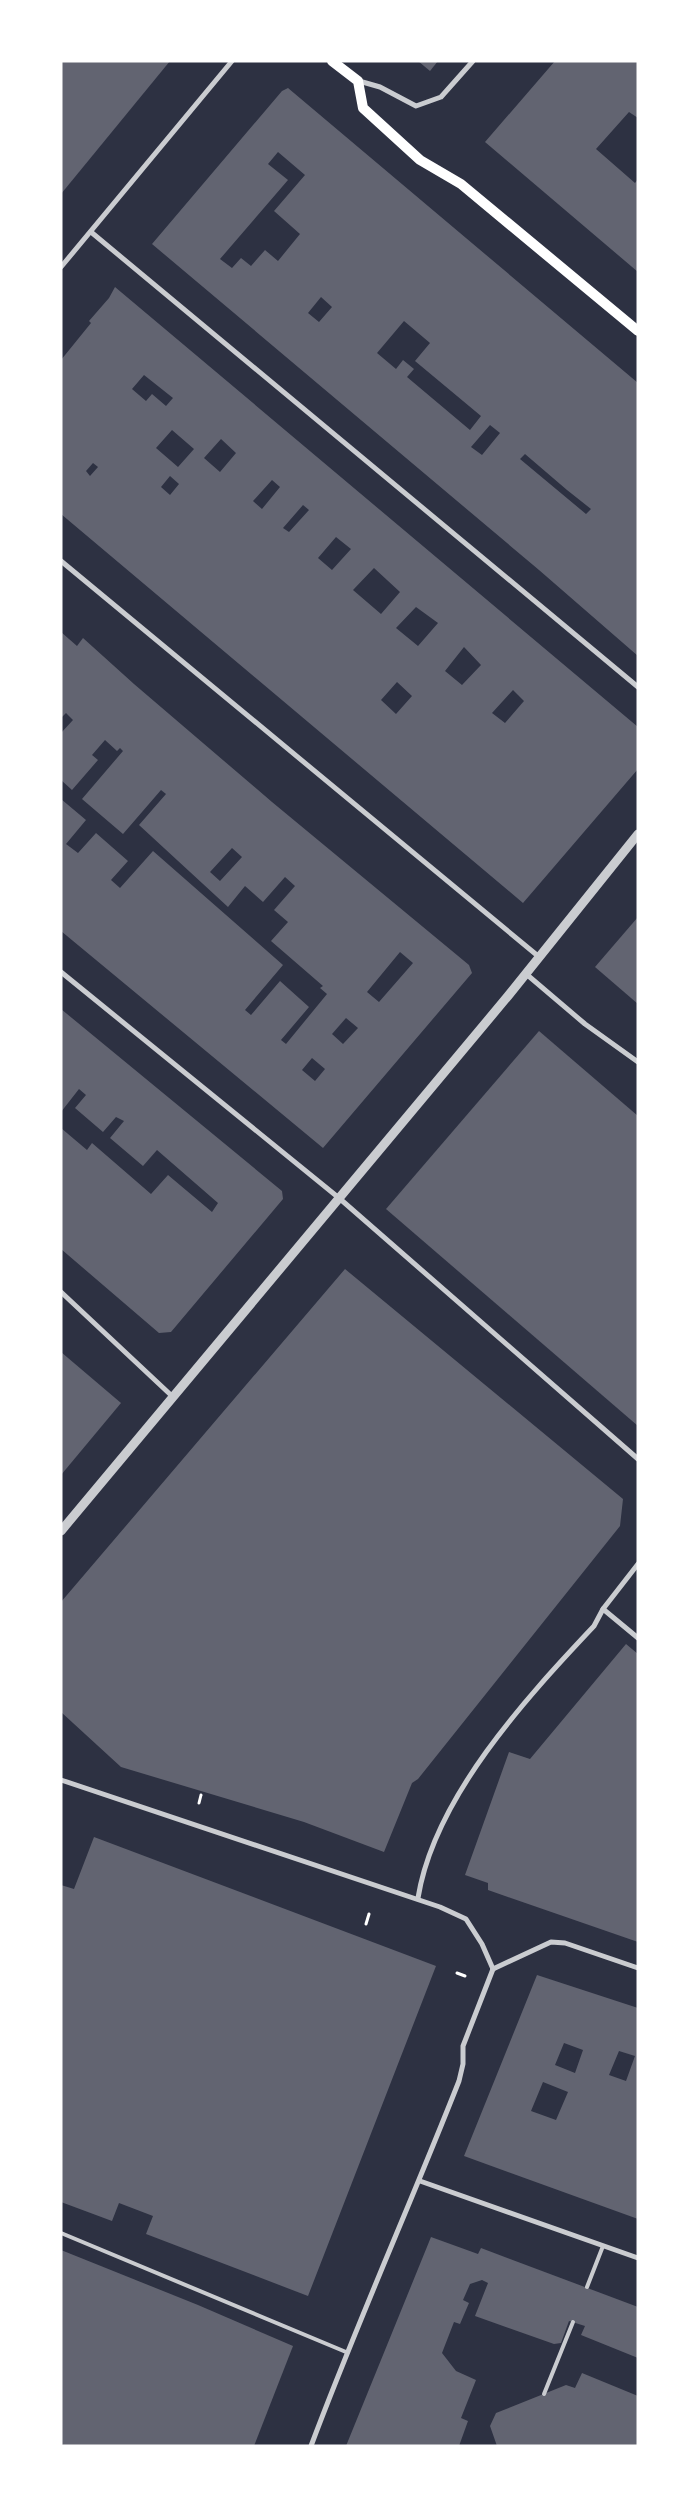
<svg xmlns="http://www.w3.org/2000/svg" width="699" height="2507" font-family="'Source Sans 3',sans-serif">
  <style>
    .building { fill: #626471; fill-rule: evenodd }
    .lines { fill: none; stroke-linecap: round; stroke-linejoin: round }
    .path { stroke: #fff; stroke-width: 3 }
    .service { stroke: #caccd0; stroke-width: 4 }
    .minor { stroke: #caccd0; stroke-width: 5 }
    .tertiary { stroke: #caccd0; stroke-width: 9 }
    .secondary { stroke: #fff; stroke-width: 10 }
  </style>
  <rect width="100%" height="100%" fill="#2d3142"/>
  <g class="building">
    <polygon points="61,61 170,61 61,194"/>
    <polygon points="418,61 438,61 430,71"/>
    <polygon points="555,61 638,61 638,118 629,112 596,149 635,183 638,179 638,272 485,142"/>
    <path d="M288,88L638,383V656L539,570L152,244L282,91ZM278,152L305,175L274,211L300,234L278,261L265,250L251,266L241,258L232,268L220,259L288,180L268,164ZM321,297L332,307L319,322L308,313ZM404,321L430,343L415,361L481,416L470,430L407,377L414,369L403,360L396,369L377,353ZM490,425L500,433L482,455L471,447ZM525,454L567,490L591,509L586,514L520,459Z"/>
    <path d="M115,287L638,727V769L523,903L61,514V360L91,323L89,321L109,298ZM144,375L173,398L166,406L152,394L146,401L132,389ZM172,430L194,449L178,467L156,448ZM221,439L236,453L220,472L204,458ZM93,463L98,467L90,476L86,471ZM170,476L179,484L170,495L161,487ZM272,480L280,487L262,509L253,501ZM303,505L309,510L289,532L283,528ZM336,537L351,549L332,570L318,558ZM374,568L400,592L381,614L353,590ZM416,607L438,623L418,646L396,628ZM464,647L481,665L462,685L445,671ZM397,682L412,696L396,714L381,700ZM513,690L524,701L505,723L492,713Z"/>
    <path d="M61,632L77,646L83,638L134,684L272,802L469,965L472,973L323,1148L61,931V799L86,820L66,844L78,853L96,833L128,861L111,880L120,888L153,851L283,965L245,1010L251,1015L280,981L309,1007L281,1040L286,1044L327,994L320,988L323,986L271,941L288,922L274,910L295,886L285,877L263,902L245,886L228,907L139,825L166,794L161,790L123,834L82,799L123,751L120,748L117,751L105,740L92,755L98,760L72,790L61,780V733L73,720L66,713L61,718ZM232,848L242,857L220,881L210,872ZM400,952L413,963L379,1002L367,992ZM346,1018L358,1028L343,1044L332,1034ZM312,1058L325,1069L315,1081L302,1070Z"/>
    <polygon points="638,917 638,1004 595,967"/>
    <polygon points="61,1009 282,1191 283,1199 171,1332 159,1333 61,1249 61,1128 87,1150 92,1143 151,1194 168,1175 212,1212 218,1203 157,1150 143,1166 110,1138 124,1121 116,1117 103,1132 75,1108 86,1095 79,1089 61,1112"/>
    <polygon points="539,1031 638,1116 638,1426 386,1209"/>
    <polygon points="345,1269 623,1499 620,1526 418,1779 412,1783 384,1852 304,1822 121,1767 61,1712 61,1602"/>
    <polygon points="61,1352 121,1403 61,1475"/>
    <polygon points="626,1644 638,1654 638,1942 488,1890 488,1883 465,1875 509,1752 530,1759"/>
    <polygon points="94,1837 436,1966 308,2296 146,2234 153,2216 119,2203 112,2221 61,2202 61,1885 74,1889"/>
    <path d="M537,1975L638,2008V2219L464,2156ZM564,2043L583,2050L575,2073L555,2065ZM619,2051L635,2056L626,2081L609,2075ZM543,2082L568,2092L556,2120L531,2111Z"/>
    <polygon points="431,2237 478,2254 481,2248 638,2307 638,2358 581,2335 585,2326 569,2321 561,2343 554,2344 475,2316 488,2283 482,2280 470,2284 463,2300 469,2303 460,2324 454,2322 442,2353 456,2371 476,2380 461,2418 468,2421 459,2446 346,2446"/>
    <polygon points="61,2250 198,2305 293,2346 254,2446 66,2446 61,2444"/>
    <polygon points="582,2373 638,2396 638,2446 497,2446 490,2426 496,2413 566,2385 575,2388"/>
  </g>
  <g class="lines">
    <g class="path">
      <polyline points="199,1803 201,1795"/>
      <polyline points="366,1924 369,1914"/>
      <polyline points="457,1973 465,1976"/>
    </g>
    <g class="service">
      <polyline points="61,2233 346,2352"/>
      <polyline points="587,2287 603,2246"/>
      <polyline points="544,2394 573,2322"/>
    </g>
    <g class="minor">
      <polyline points="359,81 380,87 416,106 441,97 473,61"/>
      <polyline points="91,232 638,687"/>
      <polyline points="61,267 232,61"/>
      <polyline points="61,561 538,956"/>
      <polyline points="61,972 339,1198 638,1459"/>
      <polyline points="525,973 585,1024 638,1062"/>
      <polyline points="61,1292 173,1397"/>
      <polyline points="603,1609 638,1638"/>
      <polyline points="61,1780 440,1907 466,1919 482,1944 493,1969"/>
      <path d="M418,1898C434,1798 526,1698 594,1626L603,1609L638,1564"/>
      <polyline points="493,1969 551,1942 565,1943 638,1968"/>
      <polyline points="420,2181 638,2258"/>
      <path d="M311,2446C357,2323 411,2203 459,2081L463,2064V2046L493,1969"/>
    </g>
    <polyline class="tertiary" points="61,1531 508,996 638,834"/>
    <polyline class="secondary" points="332,61 358,81 363,108 420,160 461,184 638,331"/>
  </g>
  <rect width="699" height="2507" fill="none" stroke="#ffffff" stroke-width="125"/>
</svg>
